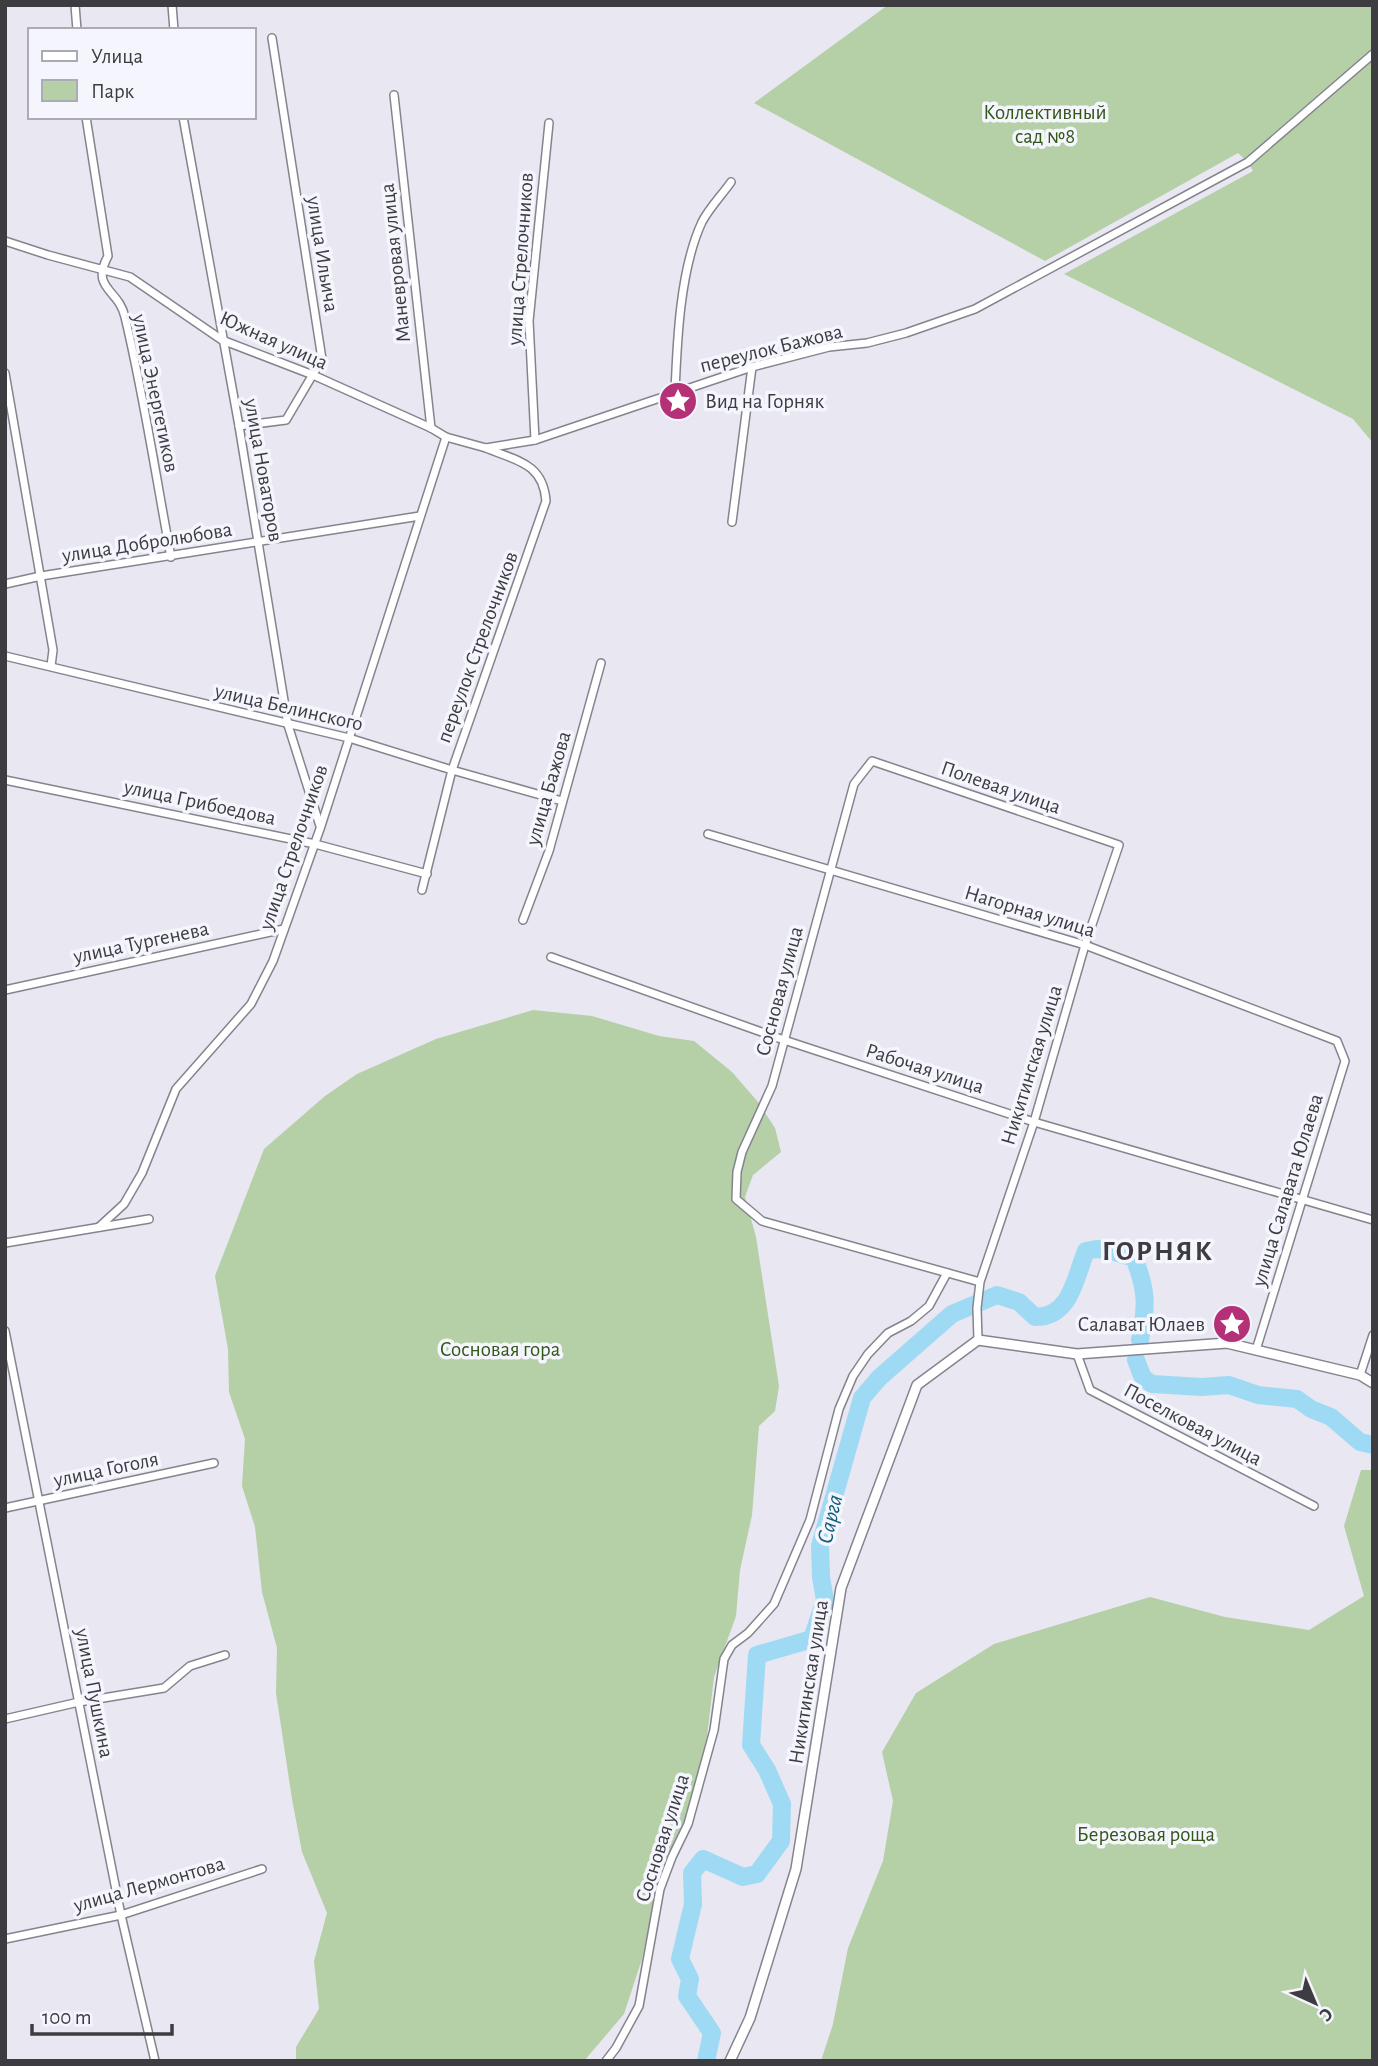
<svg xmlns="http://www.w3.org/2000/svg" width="1378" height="2066" font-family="'Alegreya Sans',sans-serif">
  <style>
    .green { fill: #b5cfa7 }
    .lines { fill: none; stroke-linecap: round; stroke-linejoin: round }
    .river { stroke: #9fdaf4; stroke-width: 18 }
    .minor-casing { stroke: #84848e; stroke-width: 10 }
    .tertiary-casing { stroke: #84848e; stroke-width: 12 }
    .minor { stroke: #fff; stroke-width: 7 }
    .tertiary { stroke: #fff; stroke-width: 9 }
    .labels { text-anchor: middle; stroke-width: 7; stroke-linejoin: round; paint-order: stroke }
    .park-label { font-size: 21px; fill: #335717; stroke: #f5f5fe }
    .street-label { font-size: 21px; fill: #3d3c41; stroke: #f5f5fe }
    .poi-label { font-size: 21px; fill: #3d3c41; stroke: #f5f5fe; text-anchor: start }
    .water-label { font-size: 23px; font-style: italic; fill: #105c76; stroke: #f5f5fe }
    .district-label { font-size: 28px; font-weight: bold; letter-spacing: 2px; fill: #3d3c41; stroke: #f5f5fe }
  </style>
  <rect width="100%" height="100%" fill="#e8e7f2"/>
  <g class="green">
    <polygon points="888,5 1373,5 1373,443 1353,419 1064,274 1253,171 1248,162 1238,153 1045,261 754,103"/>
    <polygon points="533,1010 592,1016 659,1036 694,1041 732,1072 758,1102 775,1128 781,1152 753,1175 745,1197 756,1237 779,1386 775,1411 759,1426 752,1515 740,1570 736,1616 714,1677 707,1737 685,1822 660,1877 642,1959 624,2014 584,2061 296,2061 296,2047 319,2009 314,1961 327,1913 302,1852 292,1799 276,1693 277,1648 262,1592 255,1527 242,1486 245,1439 229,1392 228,1349 215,1276 264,1149 325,1096 357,1074 436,1039"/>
    <polygon points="1361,1470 1373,1470 1373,2061 821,2061 833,2024 848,1948 883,1861 893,1801 882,1752 916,1693 994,1644 1150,1597 1225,1617 1309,1630 1364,1596 1344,1526"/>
  </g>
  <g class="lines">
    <g class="river">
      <polyline points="1136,1360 1143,1378 1152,1384 1202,1387 1229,1385 1258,1395 1297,1399 1311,1409 1331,1417 1360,1442 1373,1445"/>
      <path d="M706,2061L712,2033L687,1996L690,1979L680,1959L693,1904L692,1873L703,1859L743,1877L757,1874L781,1841L782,1804L767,1770L751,1745L757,1655L812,1639L825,1600L821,1577L820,1546L862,1398L879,1378L952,1314L997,1295L1019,1302L1035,1317C1071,1317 1075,1278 1086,1251L1096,1249L1108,1250L1134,1258C1147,1290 1147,1306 1140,1340"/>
    </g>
    <defs>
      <g id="minor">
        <polyline points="75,5 77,30"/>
        <polyline points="172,5 174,30"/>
        <polyline points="394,95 431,428"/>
        <path d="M86,117L108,256C90,289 119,289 125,317C144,396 156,478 171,557"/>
        <polyline points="183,117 239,426 288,725 320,826"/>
        <polyline points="5,241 48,255 130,277 222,340 313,375 431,428 446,437 486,448 535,440 752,367 829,347 867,343 906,333 975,309 1248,162 1373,54"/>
        <polyline points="5,373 53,650 51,666"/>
        <path d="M675,393C677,341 680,269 702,222C709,208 722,195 731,182"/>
        <polyline points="239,426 286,420 322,359 272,38"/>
        <polyline points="535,440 529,321 549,123"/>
        <polyline points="732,522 752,367"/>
        <polyline points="5,584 41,576 420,516"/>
        <polyline points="5,656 349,738 452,770 562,801"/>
        <polyline points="5,780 315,844 427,874"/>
        <polyline points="708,834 1085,945 1337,1041 1345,1061 1256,1350"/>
        <path d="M422,890L452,770L546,501C543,463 517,461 486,448"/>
        <polyline points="523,920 549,851 601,663"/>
        <polyline points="551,957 784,1040 1034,1122 1373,1220"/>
        <polyline points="5,990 284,929"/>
        <polyline points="99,1227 124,1204 142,1173 176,1089 251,1004 273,961 321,826 446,437"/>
        <polyline points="5,1243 149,1219"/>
        <polyline points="5,1331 121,1915 155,2061"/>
        <polyline points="978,1340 977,1308 980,1282 1034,1122 1085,945 1119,845 872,761 854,784 772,1086 742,1152 737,1172 736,1199 762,1221 980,1282"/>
        <polyline points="1077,1354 1090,1390 1314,1506"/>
        <polyline points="1360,1375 1373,1335"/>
        <polyline points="5,1508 214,1463"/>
        <polyline points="5,1719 79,1702 164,1688 190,1666 225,1655"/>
        <polyline points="5,1939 121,1915 262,1869"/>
        <polyline points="606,2061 616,2048 639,2006 660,1889 672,1857 688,1824 714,1730 724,1659 732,1645 748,1633 774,1604 810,1520 839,1409 853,1376 868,1354 888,1333 911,1321 929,1306 947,1273"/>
      </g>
      <polyline id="tertiary" points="730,2061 750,2018 796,1869 841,1588 917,1385 978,1340 1077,1354 1227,1343 1360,1375 1373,1383"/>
    </defs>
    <use href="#minor" class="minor-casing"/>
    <use href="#tertiary" class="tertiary-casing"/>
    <use href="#minor" class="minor"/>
    <use href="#tertiary" class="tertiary"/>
  </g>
  <defs>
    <symbol id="sight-disc" viewBox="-11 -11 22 22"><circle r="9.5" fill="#b43178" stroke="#f5f5fe"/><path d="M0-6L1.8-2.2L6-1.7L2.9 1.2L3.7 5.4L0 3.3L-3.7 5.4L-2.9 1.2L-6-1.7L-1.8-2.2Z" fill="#fff"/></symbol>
  </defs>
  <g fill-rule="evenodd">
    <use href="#sight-disc" x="656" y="379" width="44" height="44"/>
    <use href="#sight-disc" x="1210" y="1302" width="44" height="44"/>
  </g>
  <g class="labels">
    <g class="park-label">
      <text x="1045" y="119">Коллективный<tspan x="1045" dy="24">сад №8</tspan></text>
      <text x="500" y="1356">Сосновая гора</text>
      <text x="1146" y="1841">Березовая роща</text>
    </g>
    <g class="street-label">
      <text transform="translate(323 254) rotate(81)" y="7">улица Ильича</text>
      <text transform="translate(520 259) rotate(-86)" y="7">улица Стрелочников</text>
      <text transform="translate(395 263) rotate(-96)" y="7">Маневровая улица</text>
      <text transform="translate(274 340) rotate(24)" y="7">Южная улица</text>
      <text transform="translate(771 348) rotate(-14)" y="7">переулок Бажова</text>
      <text transform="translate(156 393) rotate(78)" y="7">улица Энергетиков</text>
      <text transform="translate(264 470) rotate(80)" y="7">улица Новаторов</text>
      <text transform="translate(147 542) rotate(-9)" y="7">улица Добролюбова</text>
      <text transform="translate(477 647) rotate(-70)" y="7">переулок Стрелочников</text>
      <text transform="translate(289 707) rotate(13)" y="7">улица Белинского</text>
      <text transform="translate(1001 787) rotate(19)" y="7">Полевая улица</text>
      <text transform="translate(548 788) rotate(-74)" y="7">улица Бажова</text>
      <text transform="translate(200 802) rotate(12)" y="7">улица Грибоедова</text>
      <text transform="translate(293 847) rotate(-71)" y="7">улица Стрелочников</text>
      <text transform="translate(1030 911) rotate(17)" y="7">Нагорная улица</text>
      <text transform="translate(141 942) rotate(-12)" y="7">улица Тургенева</text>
      <text transform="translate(779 991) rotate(-75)" y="7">Сосновая улица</text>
      <text transform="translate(1031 1065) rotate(-73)" y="7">Никитинская улица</text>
      <text transform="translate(925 1068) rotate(18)" y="7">Рабочая улица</text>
      <text transform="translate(1287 1190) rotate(-73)" y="7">улица Салавата Юлаева</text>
      <text transform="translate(1193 1424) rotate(28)" y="7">Поселковая улица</text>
      <text transform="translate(106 1469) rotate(-12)" y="7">улица Гоголя</text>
      <text transform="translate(808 1682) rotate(-81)" y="7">Никитинская улица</text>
      <text transform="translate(95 1693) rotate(79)" y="7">улица Пушкина</text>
      <text transform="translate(662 1838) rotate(-72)" y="7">Сосновая улица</text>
      <text transform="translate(149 1884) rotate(-16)" y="7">улица Лермонтова</text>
    </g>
    <g class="poi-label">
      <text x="705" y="408">Вид на Горняк</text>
      <text x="1205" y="1331" text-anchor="end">Салават Юлаев</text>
    </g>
    <g class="water-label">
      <text transform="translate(829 1519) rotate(-77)" y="8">Сарга</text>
    </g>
    <g class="district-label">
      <text x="1158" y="1260">ГОРНЯК</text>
    </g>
  </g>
  <rect width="1378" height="2066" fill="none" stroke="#3d3c41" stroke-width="14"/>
  <rect x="28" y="28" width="228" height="91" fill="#f5f5fe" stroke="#ababb2" stroke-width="2"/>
  <rect x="42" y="51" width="35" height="10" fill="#ffffff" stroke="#ababb2" stroke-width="2"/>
  <text x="91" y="63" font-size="21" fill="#3d3c41">Улица</text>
  <rect x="42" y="80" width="35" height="21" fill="#b5cfa7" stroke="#ababb2" stroke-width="2"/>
  <text x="91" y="98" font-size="21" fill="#3d3c41">Парк</text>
  <g transform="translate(1315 2003) rotate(136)" stroke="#f5f5fe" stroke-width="5" paint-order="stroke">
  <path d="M0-5L12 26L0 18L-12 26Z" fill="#3d3c41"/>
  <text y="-10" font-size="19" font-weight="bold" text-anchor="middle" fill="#3d3c41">С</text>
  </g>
  <path d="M32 2024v10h140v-10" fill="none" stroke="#3d3c41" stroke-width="3.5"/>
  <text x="42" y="2024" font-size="21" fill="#3d3c41" stroke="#f5f5fe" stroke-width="5" paint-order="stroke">100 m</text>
</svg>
